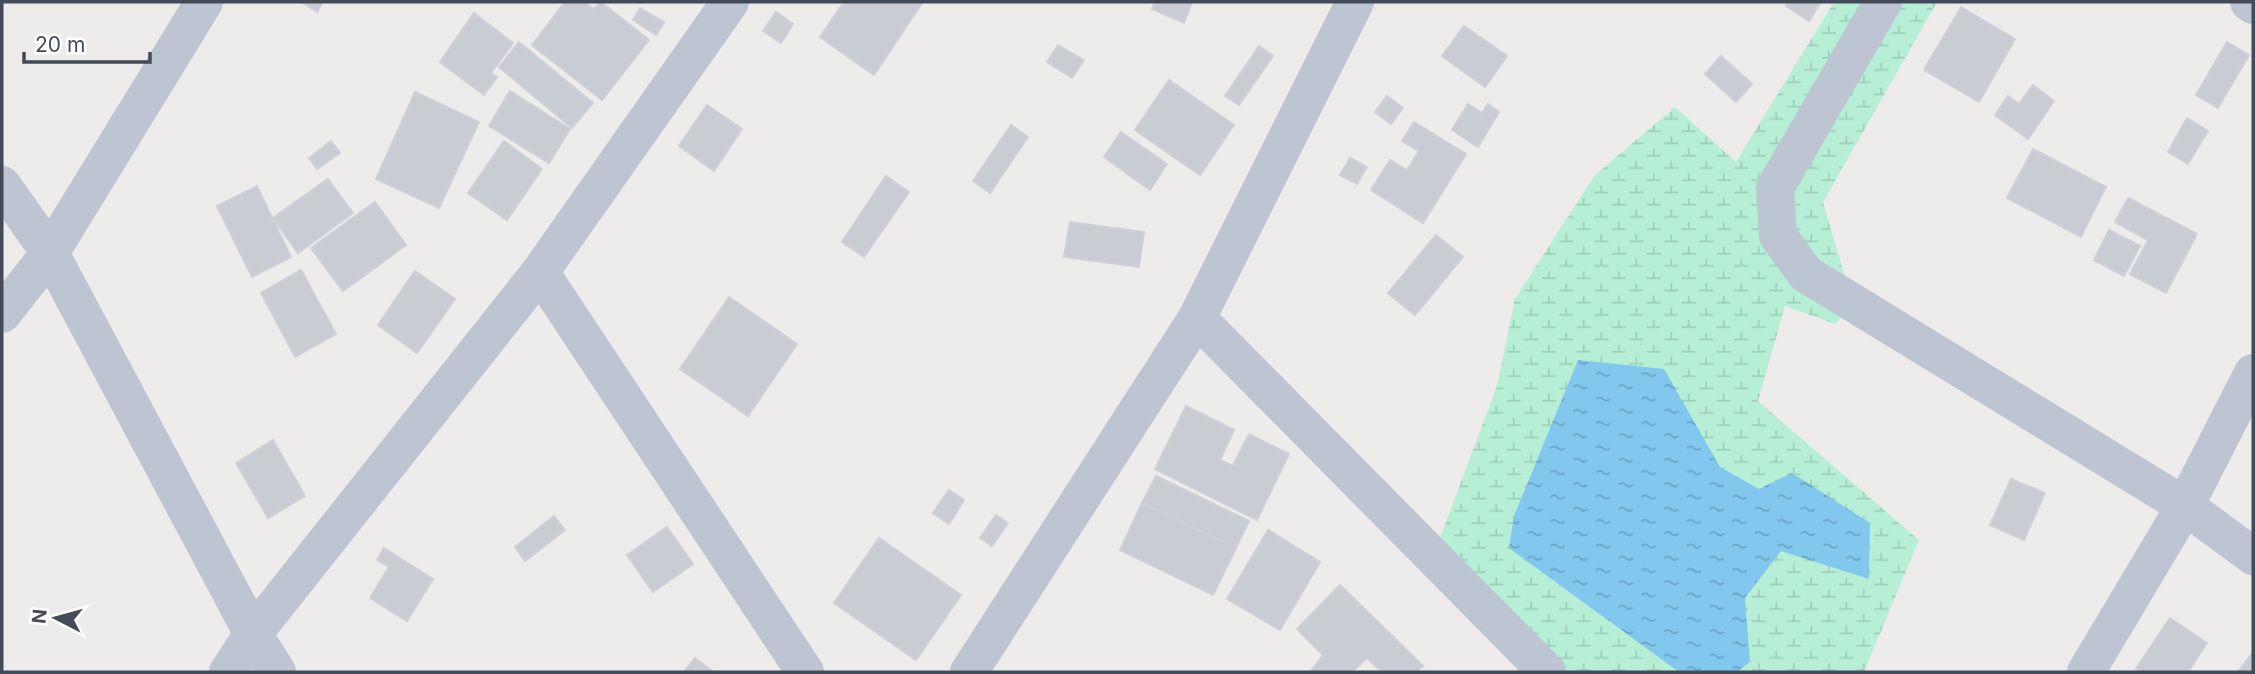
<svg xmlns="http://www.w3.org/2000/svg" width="2255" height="674" font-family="Inter,sans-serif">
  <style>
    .wetland { fill: url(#wetland-marsh) }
    .water { fill: url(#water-ripples) }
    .building { fill: #caccd4; stroke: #cfd0d7; stroke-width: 2 }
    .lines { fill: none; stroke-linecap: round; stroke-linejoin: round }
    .minor { stroke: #bdc5d2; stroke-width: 38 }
  </style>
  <defs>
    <pattern id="wetland-marsh" width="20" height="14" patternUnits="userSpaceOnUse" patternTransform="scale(1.75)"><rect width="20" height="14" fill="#b6efd5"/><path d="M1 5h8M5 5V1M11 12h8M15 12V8" fill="none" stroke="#9eceb9"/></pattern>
    <pattern id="water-ripples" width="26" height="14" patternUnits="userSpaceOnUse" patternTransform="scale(1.75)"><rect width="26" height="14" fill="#81c7ee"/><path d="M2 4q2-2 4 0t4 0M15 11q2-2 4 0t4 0" fill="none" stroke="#6ba4c4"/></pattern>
  </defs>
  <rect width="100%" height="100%" fill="#eeebeb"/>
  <polygon class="wetland" points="1834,2 1937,2 1823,202 1853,304 1835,324 1785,306 1758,401 1919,540 1864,672 1563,672 1437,546 1497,386 1515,299 1594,176 1675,107 1736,162"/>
  <polygon class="water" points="1578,360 1664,369 1720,467 1759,489 1792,473 1870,523 1869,579 1781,551 1745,598 1750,662 1737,672 1679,672 1509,548 1514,516"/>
  <g class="building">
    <polygon points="302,2 323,2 317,12"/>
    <polygon points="565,2 584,2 594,9 601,2 649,40 602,100 532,45"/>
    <polygon points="844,2 922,3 874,75 820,37"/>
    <polygon points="1155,2 1192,2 1184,23 1152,9"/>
    <polygon points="1788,2 1821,2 1809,21 1786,6"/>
    <polygon points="1961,7 2015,39 1979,102 1924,70"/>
    <polygon points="640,8 664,22 656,35 633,20"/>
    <polygon points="776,12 793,24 781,43 763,31"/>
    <polygon points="474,13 513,43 491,73 497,77 484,95 440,62"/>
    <polygon points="1464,26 1507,56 1485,87 1442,56"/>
    <polygon points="519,42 593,103 572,128 499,67"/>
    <polygon points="2227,42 2249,55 2218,108 2196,95"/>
    <polygon points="1058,45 1084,60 1072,78 1047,62"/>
    <polygon points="1259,46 1273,56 1239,105 1225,96"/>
    <polygon points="1721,56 1752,84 1736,102 1705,74"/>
    <polygon points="1169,80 1234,125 1200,175 1135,130"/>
    <polygon points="2033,85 2054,101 2028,139 1995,115 2008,96 2019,104"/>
    <polygon points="510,91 570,129 549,163 489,126"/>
    <polygon points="415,92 479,122 439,208 376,179"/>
    <polygon points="1387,96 1403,108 1391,124 1375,112"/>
    <polygon points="1468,104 1482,113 1488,104 1499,112 1478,147 1452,130"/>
    <polygon points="707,105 742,129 714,171 679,146"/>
    <polygon points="2187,118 2208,131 2188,164 2168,152"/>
    <polygon points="1414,122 1466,154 1423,223 1371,190 1390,160 1407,170 1419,151 1402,141"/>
    <polygon points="1011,125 1028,137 990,193 973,181"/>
    <polygon points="1121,132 1167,164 1150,190 1104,157"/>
    <polygon points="331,141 340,153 317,169 309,158"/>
    <polygon points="504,141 542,169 507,220 468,193"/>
    <polygon points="2033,149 2106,187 2081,237 2007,198"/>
    <polygon points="1350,158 1367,167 1357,184 1340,175"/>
    <polygon points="886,176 909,192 864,257 842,242"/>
    <polygon points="328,179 353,213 298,253 273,218"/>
    <polygon points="257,186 291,257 252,277 217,206"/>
    <polygon points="2128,198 2197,234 2166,293 2130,274 2148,240 2115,222"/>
    <polygon points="375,202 406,245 343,291 311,248"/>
    <polygon points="1070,222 1144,232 1139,267 1064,257"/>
    <polygon points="2109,230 2140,246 2124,276 2094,260"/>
    <polygon points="1436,235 1463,257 1415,315 1388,293"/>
    <polygon points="301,270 336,334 295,357 261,293"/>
    <polygon points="415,271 455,299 417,353 378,325"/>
    <polygon points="729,297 797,344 748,416 680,369"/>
    <polygon points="1186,406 1234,430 1220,460 1233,466 1249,434 1289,454 1257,520 1155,469"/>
    <polygon points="273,440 305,496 268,518 236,463"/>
    <polygon points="1156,476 1249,521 1236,548 1142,503"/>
    <polygon points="2011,479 2045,493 2024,540 1990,525"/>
    <polygon points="949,490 964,500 949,524 933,513"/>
    <polygon points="1142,503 1236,548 1213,595 1120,550"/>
    <polygon points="996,515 1008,523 992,546 980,538"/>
    <polygon points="554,516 565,530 525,561 515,547"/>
    <polygon points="667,527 693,564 653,592 627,555"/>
    <polygon points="1268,530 1320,562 1280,630 1227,599"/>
    <polygon points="879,538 961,595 916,660 834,603"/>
    <polygon points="384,548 433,579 407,621 370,598 389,567 377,560"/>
    <polygon points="1340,585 1423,666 1416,672 1382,672 1367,658 1352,672 1310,672 1323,655 1297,629"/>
    <polygon points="2170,618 2207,643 2188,672 2141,672 2136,669"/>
    <polygon points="2253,652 2253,672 2238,672"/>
    <polygon points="695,658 713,672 684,672"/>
  </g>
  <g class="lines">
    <g class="minor">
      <polyline points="1883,2 1775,188 1778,236 1806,274 2185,506 2253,556"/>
      <polyline points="2249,2 2253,5"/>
      <polyline points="2,185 50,253 253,634 277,672"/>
      <polyline points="540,272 805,672"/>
      <polyline points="2,314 50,253 204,2"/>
      <polyline points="1197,318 1547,672"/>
      <polyline points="228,672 253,634 540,272 730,2"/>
      <polyline points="969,672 1197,318 1355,2"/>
      <polyline points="2086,672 2185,506 2253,373"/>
    </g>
  </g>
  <rect width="2255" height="674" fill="none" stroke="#434b59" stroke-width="7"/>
  <g transform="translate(56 618) rotate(276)" stroke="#ffffff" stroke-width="5" paint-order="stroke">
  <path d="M0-5L12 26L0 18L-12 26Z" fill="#434b59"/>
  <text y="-10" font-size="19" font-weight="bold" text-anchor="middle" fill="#434b59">N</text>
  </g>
  <path d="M24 52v10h126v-10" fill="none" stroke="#434b59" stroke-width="3.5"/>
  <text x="35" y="52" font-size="21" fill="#434b59" stroke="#ffffff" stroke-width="5" paint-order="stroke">20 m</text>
</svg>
